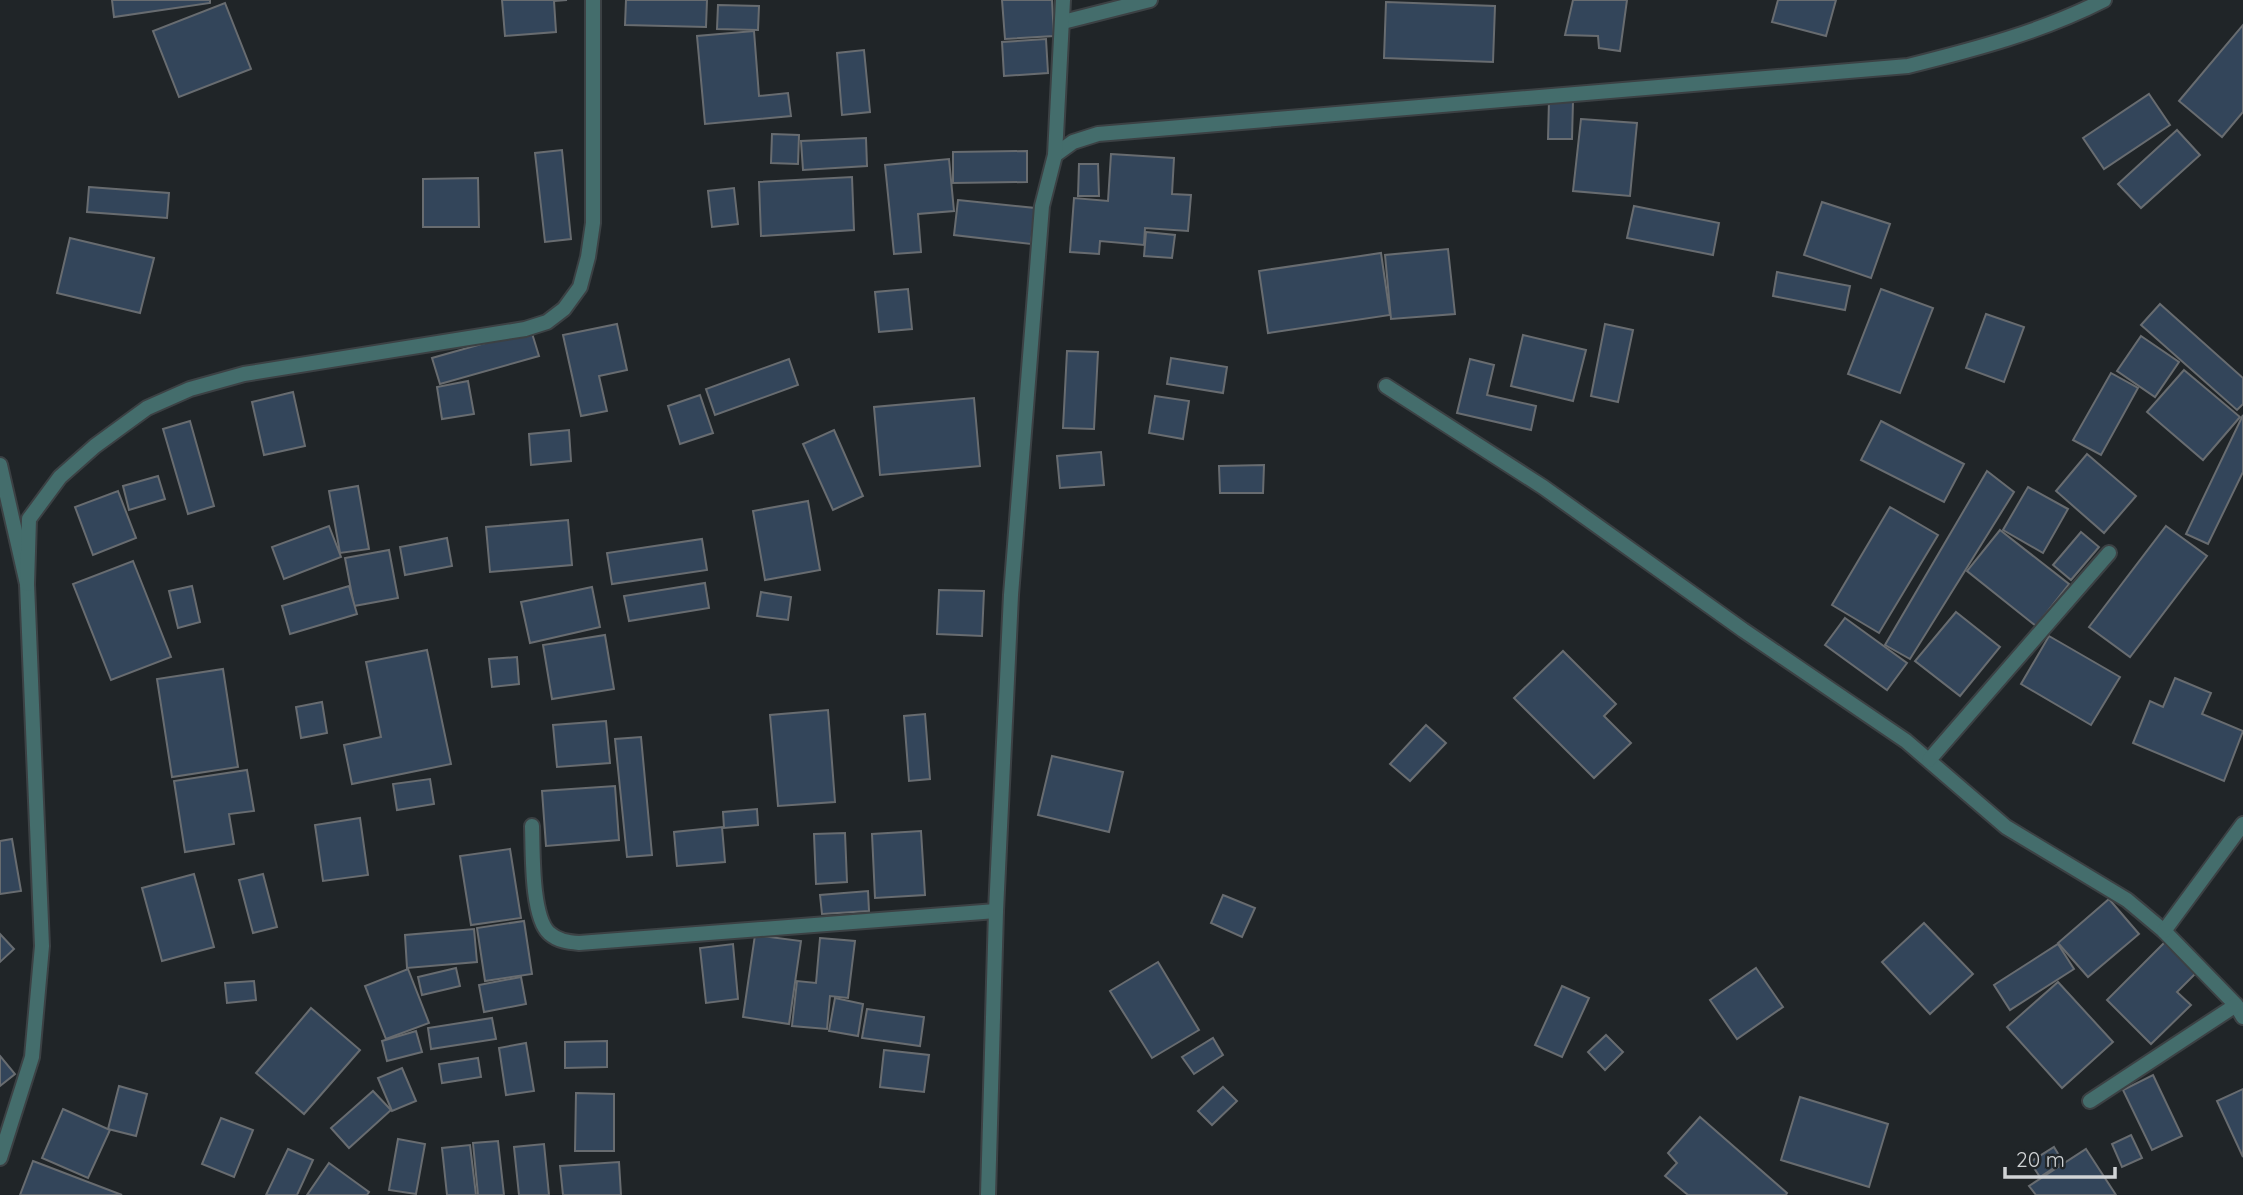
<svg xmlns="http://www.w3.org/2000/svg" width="2243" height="1195" font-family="Quicksand,sans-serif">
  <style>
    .building { fill: #33455a; stroke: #686c70; stroke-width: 2 }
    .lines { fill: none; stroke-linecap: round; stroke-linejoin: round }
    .minor-casing { stroke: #3c4144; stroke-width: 18 }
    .minor { stroke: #446d6c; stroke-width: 14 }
  </style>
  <rect width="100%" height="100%" fill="#202528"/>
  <g class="building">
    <polygon points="112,0 210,0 210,3 114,17"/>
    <polygon points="502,0 567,0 554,1 556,32 505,36"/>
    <polygon points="626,0 707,0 706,27 625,25"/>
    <polygon points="1002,0 1052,0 1054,36 1005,39"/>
    <polygon points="1573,0 1627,0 1620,51 1599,48 1598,36 1565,35"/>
    <polygon points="1778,0 1836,0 1826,36 1772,22"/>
    <polygon points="1386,2 1495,6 1493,62 1384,58"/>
    <polygon points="225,3 251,69 179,97 153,31"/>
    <polygon points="718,5 759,6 758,30 717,29"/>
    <polygon points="2243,25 2243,112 2222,137 2179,101"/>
    <polygon points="754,31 759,96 788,93 791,116 705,124 697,36"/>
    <polygon points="1046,39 1048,73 1004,76 1002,42"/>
    <polygon points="864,50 870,112 842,115 837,53"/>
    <polygon points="2149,94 2170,125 2104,169 2083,138"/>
    <polygon points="1549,100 1573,101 1572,139 1548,139"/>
    <polygon points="1581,119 1637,123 1630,196 1573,191"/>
    <polygon points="2177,130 2200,155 2141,208 2118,184"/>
    <polygon points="772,134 799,135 798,164 771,163"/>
    <polygon points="866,138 867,166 803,170 801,141"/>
    <polygon points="562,150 571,239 545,242 535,153"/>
    <polygon points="1027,151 1027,182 953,183 953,152"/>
    <polygon points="1111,154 1174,158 1172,194 1191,195 1188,231 1145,228 1144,245 1100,241 1099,254 1070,252 1074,198 1108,201"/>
    <polygon points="949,159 954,211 918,214 921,252 894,254 885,165"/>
    <polygon points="1079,164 1098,164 1099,196 1078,196"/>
    <polygon points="852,177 854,230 761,236 759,182"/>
    <polygon points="478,178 479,227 423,227 423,179"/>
    <polygon points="89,187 169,193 167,218 87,212"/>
    <polygon points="734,188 738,224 712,227 708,191"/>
    <polygon points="958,200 1035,208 1031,244 954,235"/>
    <polygon points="1822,202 1890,224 1871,278 1804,255"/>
    <polygon points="1634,206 1719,223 1713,255 1627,238"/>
    <polygon points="1146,232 1175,235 1172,258 1144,256"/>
    <polygon points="70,238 154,258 140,313 57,293"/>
    <polygon points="1448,249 1455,314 1391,319 1385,255"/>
    <polygon points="1381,253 1390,315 1268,333 1259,271"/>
    <polygon points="1777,272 1850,286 1845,310 1773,296"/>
    <polygon points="908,289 912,329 879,332 875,292"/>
    <polygon points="1881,289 1933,308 1900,393 1848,374"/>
    <polygon points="2160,304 2243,378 2243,404 2237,410 2141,325"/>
    <polygon points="1986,314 2024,327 2004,382 1966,368"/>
    <polygon points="617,324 627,370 599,376 607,411 581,416 563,335"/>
    <polygon points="1605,324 1633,330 1618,402 1591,396"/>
    <polygon points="531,330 539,356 440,384 432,358"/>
    <polygon points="1523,335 1586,350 1573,401 1511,386"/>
    <polygon points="2141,336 2179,362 2155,397 2117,371"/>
    <polygon points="1067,351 1098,352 1094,429 1063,428"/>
    <polygon points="1171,358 1227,367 1223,393 1167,384"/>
    <polygon points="789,359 798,385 715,415 706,389"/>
    <polygon points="1470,359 1494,365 1487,395 1536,406 1531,430 1457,413"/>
    <polygon points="2184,370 2240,417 2203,460 2147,412"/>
    <polygon points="2111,373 2138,388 2101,455 2073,440"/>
    <polygon points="468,381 474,414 442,419 437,387"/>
    <polygon points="293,392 305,446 264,455 252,402"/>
    <polygon points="700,395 713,433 680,444 668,406"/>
    <polygon points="1155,396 1189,401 1183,439 1149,433"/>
    <polygon points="974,398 980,466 880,475 874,407"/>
    <polygon points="2243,415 2243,472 2208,544 2186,534"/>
    <polygon points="190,421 214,506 188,514 163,429"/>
    <polygon points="1881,421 1964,464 1944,502 1861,460"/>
    <polygon points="569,430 571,461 531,465 529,434"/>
    <polygon points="834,430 863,496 833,510 803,444"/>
    <polygon points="1101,452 1104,485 1060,488 1057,456"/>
    <polygon points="2087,454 2136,496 2104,533 2056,491"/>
    <polygon points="1264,465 1263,493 1220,493 1219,466"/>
    <polygon points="1987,471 2014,492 1910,659 1885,645"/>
    <polygon points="158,476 165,499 129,510 123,486"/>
    <polygon points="358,486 369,549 340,553 329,491"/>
    <polygon points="2028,487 2068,509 2043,553 2003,530"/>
    <polygon points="118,491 136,538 93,555 75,507"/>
    <polygon points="808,501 820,570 765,580 753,511"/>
    <polygon points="1890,507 1938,535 1879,633 1832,605"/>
    <polygon points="568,520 572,565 490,572 486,527"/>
    <polygon points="329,526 341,557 284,579 272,547"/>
    <polygon points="2166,526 2207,556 2130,657 2089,627"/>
    <polygon points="2000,530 2069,584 2036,626 1967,571"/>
    <polygon points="2081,532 2099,547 2071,580 2053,565"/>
    <polygon points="447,538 452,566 405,575 400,547"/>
    <polygon points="702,539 707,570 612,584 607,553"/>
    <polygon points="389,550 398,598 354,606 345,558"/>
    <polygon points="133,561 171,657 111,680 73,584"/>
    <polygon points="705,583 709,608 629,621 624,596"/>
    <polygon points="192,586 200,622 178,628 169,591"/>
    <polygon points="349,586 357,614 290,634 282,606"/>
    <polygon points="592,587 600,627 530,643 521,602"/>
    <polygon points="939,590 984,591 982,636 937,634"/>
    <polygon points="761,592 791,597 788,620 757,616"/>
    <polygon points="1956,612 2000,647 1960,696 1915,661"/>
    <polygon points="1845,618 1907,663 1887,690 1825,645"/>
    <polygon points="605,635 614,689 552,699 543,645"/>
    <polygon points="2049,636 2120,677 2091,725 2021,684"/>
    <polygon points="427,650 451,764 352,784 344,745 381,737 366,662"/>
    <polygon points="1563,651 1616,704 1604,716 1631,743 1594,778 1514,698"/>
    <polygon points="517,657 519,684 492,687 489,659"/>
    <polygon points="223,669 238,767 172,777 157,679"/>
    <polygon points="2175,678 2211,693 2202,714 2243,731 2224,781 2133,743 2150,701 2163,707"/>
    <polygon points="322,702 327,733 301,738 296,707"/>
    <polygon points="828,710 835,802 778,806 770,715"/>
    <polygon points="925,714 930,779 909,781 904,716"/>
    <polygon points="606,721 610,763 557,767 553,725"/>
    <polygon points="1426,725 1446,743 1410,781 1390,764"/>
    <polygon points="641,737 652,855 627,857 615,739"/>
    <polygon points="1052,756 1123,772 1109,832 1038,815"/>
    <polygon points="247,770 254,811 229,814 234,844 185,852 174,781"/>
    <polygon points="430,779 434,804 397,810 393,784"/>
    <polygon points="615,786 619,840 546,846 542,791"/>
    <polygon points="757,809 758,825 724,828 723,812"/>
    <polygon points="360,818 368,875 323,881 315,825"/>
    <polygon points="722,827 725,862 677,866 674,832"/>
    <polygon points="921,831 925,895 875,898 872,834"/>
    <polygon points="845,833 847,882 816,884 814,834"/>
    <polygon points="12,839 21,891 0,894 0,841"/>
    <polygon points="510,849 521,918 471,925 460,856"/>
    <polygon points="194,874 214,947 162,961 142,888"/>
    <polygon points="263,874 277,927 253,933 239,880"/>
    <polygon points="868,891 869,911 822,914 820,895"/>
    <polygon points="1223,895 1255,908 1242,937 1211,923"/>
    <polygon points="2109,899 2139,934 2088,977 2058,943"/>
    <polygon points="524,921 532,974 485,981 477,928"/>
    <polygon points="1924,923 1973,974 1930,1014 1882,962"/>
    <polygon points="474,929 477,962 407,968 405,935"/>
    <polygon points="0,934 14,949 0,962"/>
    <polygon points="755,935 801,941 789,1024 743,1017"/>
    <polygon points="820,938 855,941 848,998 830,996 827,1029 792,1026 797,981 816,983"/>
    <polygon points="2167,940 2198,971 2177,992 2191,1005 2151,1044 2107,1000"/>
    <polygon points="733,944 738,999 706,1003 700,948"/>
    <polygon points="2058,944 2074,969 2010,1010 1994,985"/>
    <polygon points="1158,962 1199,1030 1152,1058 1110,991"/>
    <polygon points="456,968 460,986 422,995 418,977"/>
    <polygon points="1756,968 1783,1007 1737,1039 1710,1000"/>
    <polygon points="408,969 429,1023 386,1039 365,986"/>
    <polygon points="521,977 526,1004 484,1012 479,985"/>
    <polygon points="254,981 256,1000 227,1003 225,983"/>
    <polygon points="2058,982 2113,1042 2062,1088 2007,1027"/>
    <polygon points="1562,986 1589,998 1562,1057 1535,1045"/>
    <polygon points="835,998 863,1004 858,1036 829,1031"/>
    <polygon points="311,1008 360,1050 304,1114 256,1073"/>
    <polygon points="867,1009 924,1017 920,1046 862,1038"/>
    <polygon points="492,1018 496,1039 431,1049 428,1028"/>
    <polygon points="416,1031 422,1052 387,1061 382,1041"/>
    <polygon points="1606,1035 1623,1052 1605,1070 1588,1052"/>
    <polygon points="1213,1038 1223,1055 1194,1074 1182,1057"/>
    <polygon points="607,1041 607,1067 565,1068 565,1042"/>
    <polygon points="526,1043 534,1091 506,1095 499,1048"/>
    <polygon points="884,1050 929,1055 924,1092 880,1087"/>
    <polygon points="0,1056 15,1074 0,1086"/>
    <polygon points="478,1058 481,1077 442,1083 439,1064"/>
    <polygon points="402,1068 416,1101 392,1111 378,1078"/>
    <polygon points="2153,1075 2182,1136 2152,1150 2123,1090"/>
    <polygon points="119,1086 147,1094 136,1136 108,1129"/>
    <polygon points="1223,1087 1237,1101 1212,1125 1198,1111"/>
    <polygon points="2243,1089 2243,1157 2217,1101"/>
    <polygon points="373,1091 391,1110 349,1148 331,1128"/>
    <polygon points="576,1093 614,1094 614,1151 575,1151"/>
    <polygon points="1800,1097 1888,1124 1869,1187 1781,1160"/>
    <polygon points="63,1109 110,1130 88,1178 42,1158"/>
    <polygon points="1700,1117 1787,1193 1786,1195 1688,1195 1665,1176 1677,1163 1668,1153"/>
    <polygon points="221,1118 253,1130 234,1177 202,1164"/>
    <polygon points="2131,1135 2142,1158 2122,1167 2112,1144"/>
    <polygon points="398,1139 425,1144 416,1194 389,1190"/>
    <polygon points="498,1141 504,1195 478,1195 473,1143"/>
    <polygon points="544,1144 549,1195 519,1195 514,1147"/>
    <polygon points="470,1145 476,1195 447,1195 442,1148"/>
    <polygon points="2054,1147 2063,1162 2040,1177 2030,1162"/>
    <polygon points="288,1149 313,1160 297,1195 266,1195"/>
    <polygon points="2086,1149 2116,1195 2036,1195 2029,1186"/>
    <polygon points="33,1161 122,1195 20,1195"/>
    <polygon points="619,1162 621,1195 563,1195 560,1166"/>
    <polygon points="329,1163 369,1192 367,1195 307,1195"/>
  </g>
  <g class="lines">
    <defs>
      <g id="minor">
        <polyline points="1063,22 1150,0"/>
        <path d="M1055,155L1073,142L1098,134L1908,66C1976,49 2041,32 2104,0"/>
        <polyline points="1386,386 1543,487 1743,630 1906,741 2006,827 2127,900 2164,931 2236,1005 2243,1017"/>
        <polyline points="0,465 27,584 42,946 32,1057 0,1158"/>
        <polyline points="27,584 29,519 60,477 95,446 147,408 190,389 244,374 525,329 547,322 564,309 580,287 588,257 593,223 593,0"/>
        <polyline points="1929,760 2109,553"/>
        <path d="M532,826C533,851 531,916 549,933C558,941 568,942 579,943L996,911"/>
        <polyline points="2164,931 2243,824"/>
        <polyline points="2090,1101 2236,1005"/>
        <polyline points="988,1195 996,911 1011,595 1042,206 1055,155 1063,0"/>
      </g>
    </defs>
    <use href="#minor" class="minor-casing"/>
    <use href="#minor" class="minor"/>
  </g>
  <path d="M2005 1167v10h110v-10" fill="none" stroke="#d1d4d6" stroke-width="3.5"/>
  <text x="2016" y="1167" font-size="21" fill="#d1d4d6" stroke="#202528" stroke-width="5" paint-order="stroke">20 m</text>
</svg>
